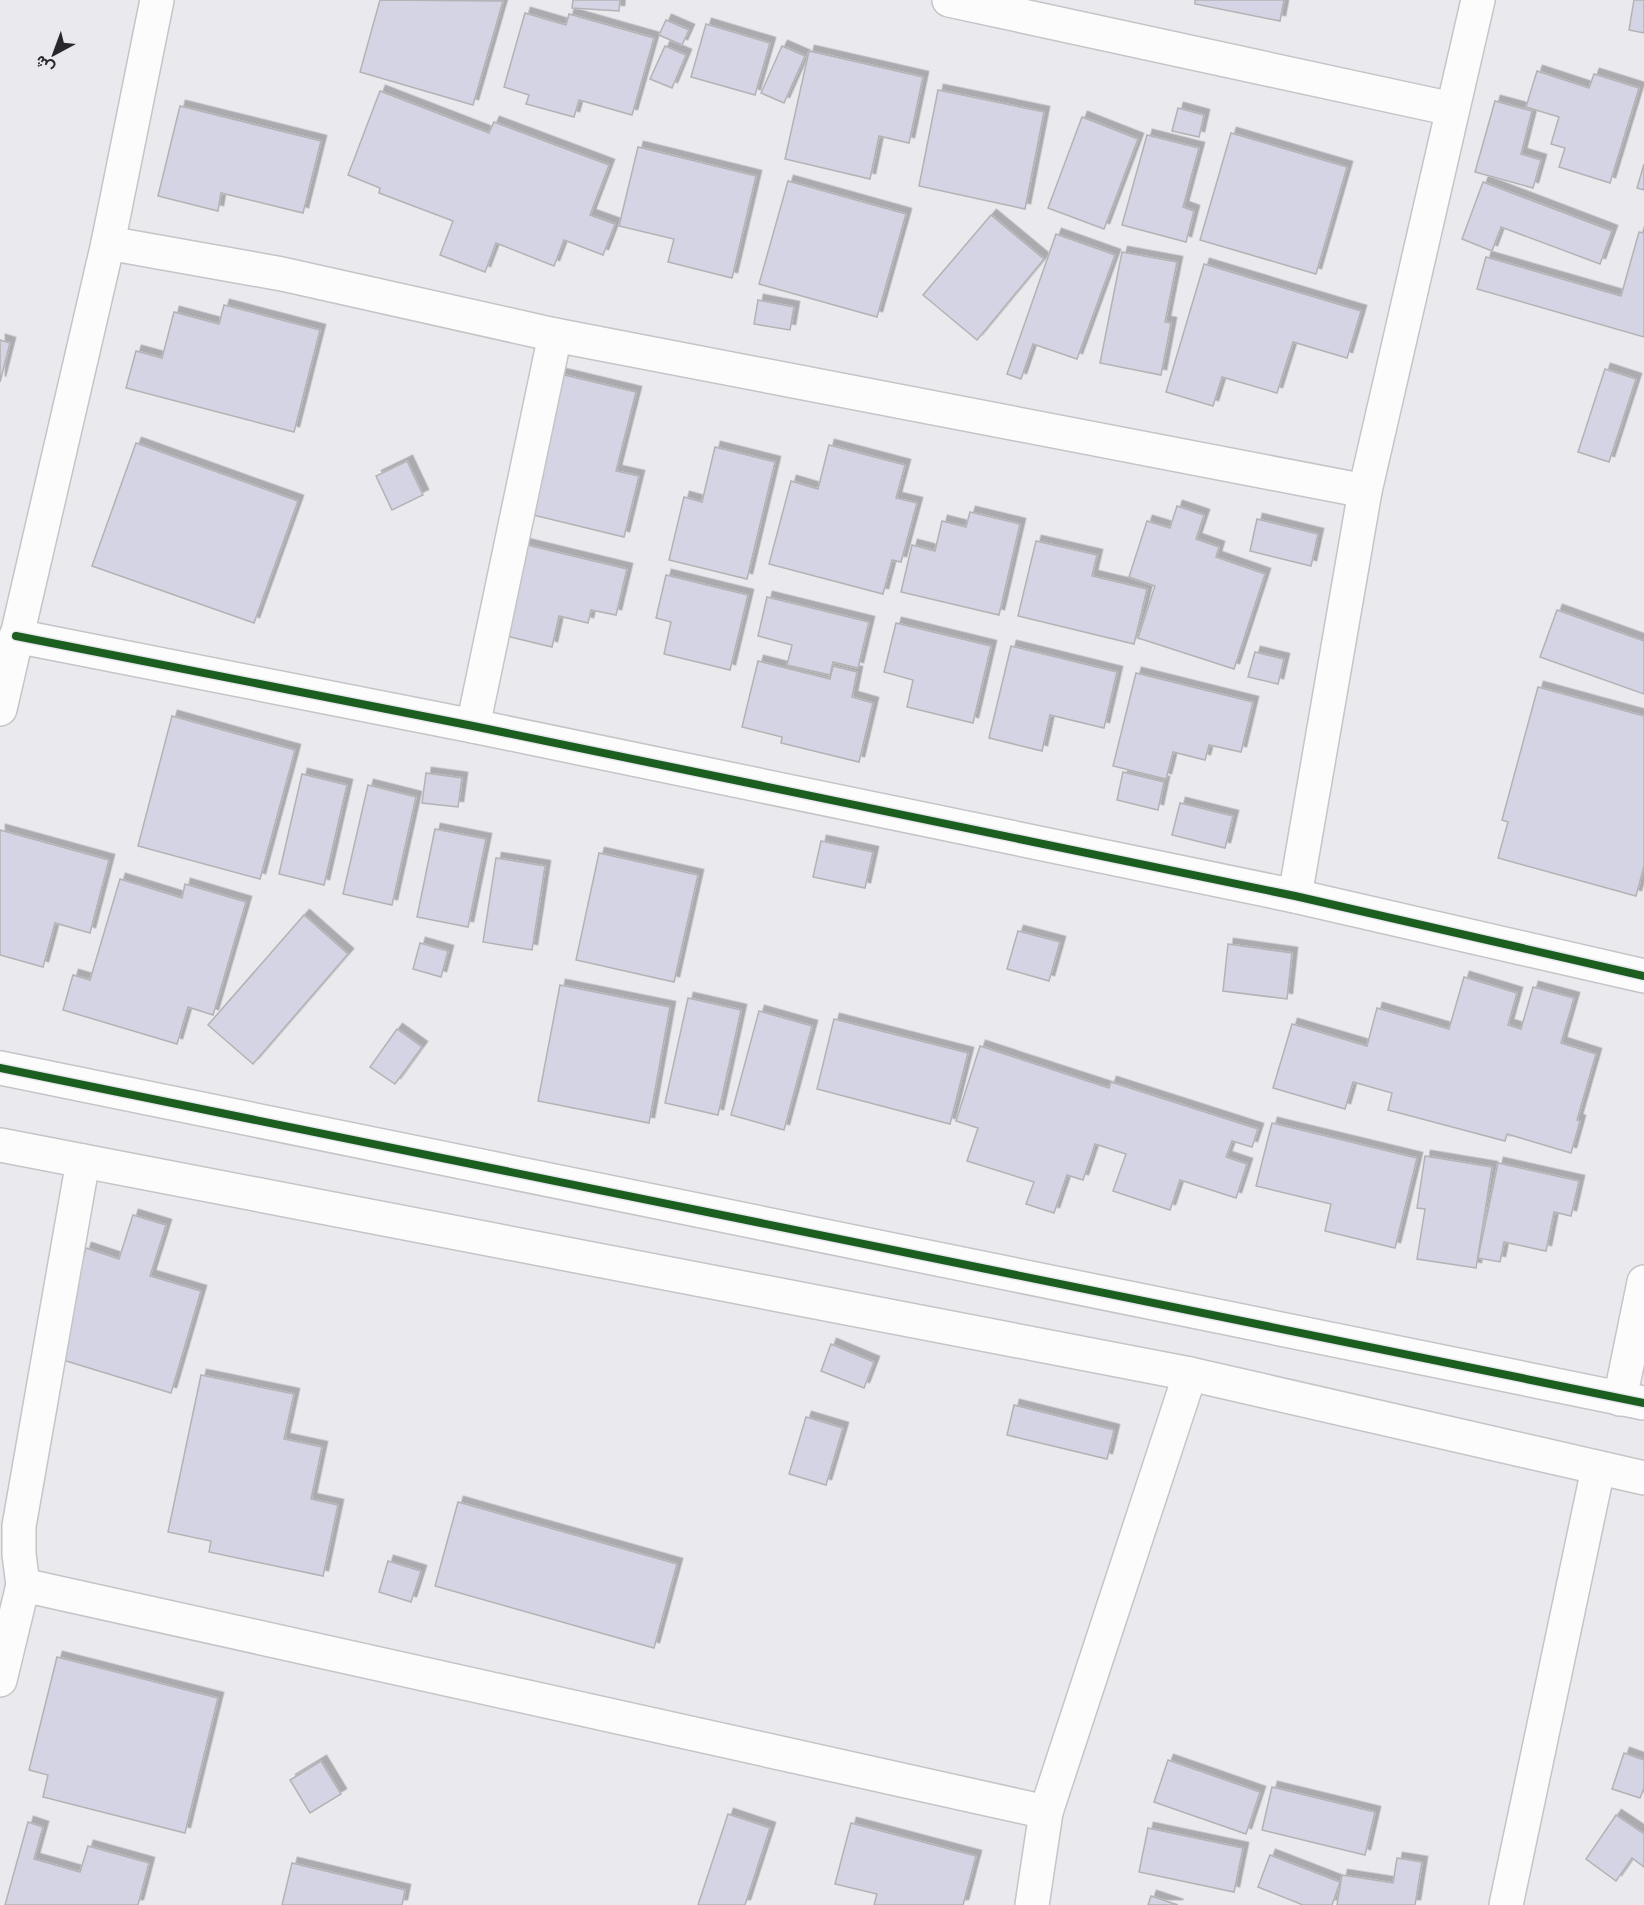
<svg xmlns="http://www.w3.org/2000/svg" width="1644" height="1905" font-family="Helvetica,Vazirmatn,sans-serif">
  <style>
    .building { fill: #d4d4e4; stroke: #b3b3b6; stroke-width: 1.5; filter: url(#shadow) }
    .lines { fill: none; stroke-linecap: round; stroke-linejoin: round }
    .minor-casing { stroke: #c5c5c8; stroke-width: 36 }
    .minor { stroke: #fcfcfc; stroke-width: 33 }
    .cycleway-casing { stroke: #e8e8ef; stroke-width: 11 }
    .cycleway { stroke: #1b5e20; stroke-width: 8 }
  </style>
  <defs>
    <filter id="shadow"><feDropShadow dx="5.5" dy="-5.5" stdDeviation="0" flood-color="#0004"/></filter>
  </defs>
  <rect width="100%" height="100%" fill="#e9e9ee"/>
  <g class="building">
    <polygon points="380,0 503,1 473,105 360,72"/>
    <polygon points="573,0 620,0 619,11 572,8"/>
    <polygon points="1195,0 1284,0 1280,21 1195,4"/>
    <polygon points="1634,0 1644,0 1644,33 1629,30"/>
    <polygon points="525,13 566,25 569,14 654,38 632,115 579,100 574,117 526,104 529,95 504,87"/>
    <polygon points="666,20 689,30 682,45 659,35"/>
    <polygon points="706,24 770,43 755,95 691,77"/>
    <polygon points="665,46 686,55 672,88 650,79"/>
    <polygon points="782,46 805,56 784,103 761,93"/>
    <polygon points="809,51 923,77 909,143 879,136 870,179 785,159"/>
    <polygon points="1537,71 1589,88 1594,74 1639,88 1610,183 1559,167 1565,148 1551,144 1559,117 1526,107"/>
    <polygon points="938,90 1044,112 1025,209 919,186"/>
    <polygon points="380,91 489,133 494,122 609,165 590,215 615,224 603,255 564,240 554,266 496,243 485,272 440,255 453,221 379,193 380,188 348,175"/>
    <polygon points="1495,101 1532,111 1521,154 1541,160 1533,188 1475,172"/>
    <polygon points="180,106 321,141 303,213 221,193 218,211 158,196"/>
    <polygon points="1178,108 1204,115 1199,137 1172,131"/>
    <polygon points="1082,117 1138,139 1104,229 1048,208"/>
    <polygon points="1231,133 1347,167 1316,274 1200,240"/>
    <polygon points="1147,135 1199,148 1183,207 1194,211 1186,242 1122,225"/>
    <polygon points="638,147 756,176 732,278 668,262 674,239 619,226"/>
    <polygon points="1644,164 1644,190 1637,188"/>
    <polygon points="788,181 906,214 877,317 759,284"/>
    <polygon points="1483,182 1612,231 1600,264 1501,227 1492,251 1462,239"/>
    <polygon points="991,215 1044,259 977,340 923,295"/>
    <polygon points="1639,232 1644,233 1644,337 1477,289 1486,257 1621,296"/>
    <polygon points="1056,234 1115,255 1077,359 1033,344 1021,379 1007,374"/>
    <polygon points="1122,252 1177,262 1165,322 1171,323 1161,375 1100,363"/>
    <polygon points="1204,264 1361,311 1347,358 1293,342 1277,393 1222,377 1213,406 1166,392"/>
    <polygon points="758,300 794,307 790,330 754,324"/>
    <polygon points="224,305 320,330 294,432 126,388 136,351 162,358 174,312 219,324"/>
    <polygon points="0,340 10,343 0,382"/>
    <polygon points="1605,369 1636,379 1609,462 1578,452"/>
    <polygon points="556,373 636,392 616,471 639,476 624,537 529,514"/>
    <polygon points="136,443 298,501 254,623 92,566"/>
    <polygon points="829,445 905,465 896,498 917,503 901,562 892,560 883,594 769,564 791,481 818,489"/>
    <polygon points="715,447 775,462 747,579 669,560 684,497 702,502"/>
    <polygon points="407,461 423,495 392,510 376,476"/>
    <polygon points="1177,506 1204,515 1196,539 1219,547 1216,557 1265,574 1234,669 1138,638 1155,586 1129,577 1147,521 1170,528"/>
    <polygon points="970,512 1020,524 999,615 901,592 912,545 935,551 942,521 966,527"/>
    <polygon points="1257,519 1318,534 1311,566 1250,551"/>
    <polygon points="1036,541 1097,555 1092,576 1147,589 1134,644 1018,616"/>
    <polygon points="523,544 627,569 616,615 591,610 588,623 559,616 552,647 502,635"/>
    <polygon points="666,575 748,595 730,670 664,654 671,622 656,618"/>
    <polygon points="767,597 869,622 858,668 833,662 830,675 787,665 792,645 758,636"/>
    <polygon points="1557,610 1644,641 1644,694 1540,657"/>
    <polygon points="896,623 991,646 973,723 907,707 913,680 884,672"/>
    <polygon points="1011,646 1117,672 1104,728 1050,715 1042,751 989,738"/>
    <polygon points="1255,652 1284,659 1278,684 1248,677"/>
    <polygon points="758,661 830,679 833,666 857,672 852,697 873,703 859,762 781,743 782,737 742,727"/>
    <polygon points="1136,673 1253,702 1241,752 1209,745 1205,760 1173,752 1166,779 1113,766"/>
    <polygon points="1538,687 1644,716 1644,866 1636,896 1498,858 1508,822 1502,820"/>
    <polygon points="172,716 295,750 260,879 138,846"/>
    <polygon points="1123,772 1164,782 1158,810 1117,800"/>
    <polygon points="426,773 462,778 458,807 422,803"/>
    <polygon points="302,774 347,785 324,885 279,874"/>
    <polygon points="368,785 416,797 392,905 343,894"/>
    <polygon points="1180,803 1233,816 1225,848 1172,835"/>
    <polygon points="435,829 486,839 468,927 417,917"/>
    <polygon points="0,830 109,860 90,933 55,923 43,967 0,955"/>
    <polygon points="821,841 873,852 865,888 813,877"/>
    <polygon points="599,853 698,875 674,982 576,960"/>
    <polygon points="496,858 545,866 532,950 483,942"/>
    <polygon points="120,879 182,898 185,884 246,902 213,1015 188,1007 177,1044 63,1010 73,975 90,980"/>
    <polygon points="304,915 348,954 253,1064 208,1025"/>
    <polygon points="1018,931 1060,942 1049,981 1007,969"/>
    <polygon points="420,943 448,951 441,977 413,969"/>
    <polygon points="1228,944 1292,953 1287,999 1223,991"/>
    <polygon points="1464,977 1517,993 1508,1025 1521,1029 1533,987 1574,998 1561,1043 1596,1054 1577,1120 1580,1121 1571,1153 1507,1134 1505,1141 1388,1110 1392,1093 1353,1082 1345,1109 1273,1088 1292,1024 1367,1046 1377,1008 1449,1029"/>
    <polygon points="560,985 670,1007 649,1123 538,1101"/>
    <polygon points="688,998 741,1010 718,1115 665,1103"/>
    <polygon points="759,1011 812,1026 784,1130 731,1115"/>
    <polygon points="834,1019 968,1053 950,1124 817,1089"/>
    <polygon points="397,1029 422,1047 395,1084 370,1067"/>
    <polygon points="980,1046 1109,1088 1111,1082 1258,1129 1252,1147 1232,1141 1226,1157 1247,1164 1236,1198 1180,1180 1170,1210 1113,1191 1126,1154 1095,1144 1083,1180 1067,1175 1054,1213 1026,1204 1034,1182 967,1161 978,1128 956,1121"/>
    <polygon points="1272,1123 1417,1158 1395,1248 1325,1231 1331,1204 1256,1186"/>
    <polygon points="1425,1156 1492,1167 1476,1268 1417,1259 1425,1209 1417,1208"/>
    <polygon points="1498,1163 1579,1181 1571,1216 1554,1212 1546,1251 1504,1242 1500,1262 1478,1258"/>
    <polygon points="133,1215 166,1225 150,1276 201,1291 171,1393 53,1357 86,1248 119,1259"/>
    <polygon points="831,1344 874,1362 864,1388 821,1371"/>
    <polygon points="201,1375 294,1394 284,1439 322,1447 311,1499 338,1505 323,1576 209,1552 211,1541 168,1532"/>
    <polygon points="1014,1405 1114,1430 1107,1459 1007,1435"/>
    <polygon points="806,1417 843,1428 826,1485 789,1474"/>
    <polygon points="458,1502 677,1564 654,1648 435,1586"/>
    <polygon points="388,1561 421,1571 411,1602 379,1592"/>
    <polygon points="57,1657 218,1698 185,1833 43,1797 48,1775 29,1770"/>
    <polygon points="1624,1753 1644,1760 1644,1788 1640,1798 1612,1789"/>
    <polygon points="1168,1760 1260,1792 1246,1834 1154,1802"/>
    <polygon points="321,1761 341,1794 310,1813 290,1780"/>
    <polygon points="1272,1787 1375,1812 1365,1855 1262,1830"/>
    <polygon points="728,1814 770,1828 745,1905 698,1905"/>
    <polygon points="1616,1815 1644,1834 1644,1867 1632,1858 1616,1881 1586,1859"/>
    <polygon points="28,1822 43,1827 34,1859 80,1872 88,1846 149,1863 138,1905 5,1905"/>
    <polygon points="851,1823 976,1856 963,1905 874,1905 877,1894 835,1884"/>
    <polygon points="1148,1828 1243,1848 1234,1892 1139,1872"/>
    <polygon points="1270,1855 1340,1882 1332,1905 1303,1905 1258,1887"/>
    <polygon points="1397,1858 1422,1862 1415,1905 1337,1905 1342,1875 1393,1883"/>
    <polygon points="292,1863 405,1890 402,1905 282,1905"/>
    <polygon points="1151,1896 1178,1905 1148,1905"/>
  </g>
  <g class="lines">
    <defs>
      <g id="minor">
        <polyline points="949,0 1452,109"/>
        <polyline points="108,243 282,274 555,335 1365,491"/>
        <polyline points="16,636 473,726 1295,896 1644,976"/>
        <polyline points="0,709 108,243 157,0"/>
        <polyline points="473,726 555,335"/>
        <polyline points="1295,896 1365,491 1478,0"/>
        <polyline points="0,1068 1644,1403"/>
        <polyline points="0,1145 1190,1374 1644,1478"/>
        <polyline points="1620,1399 1644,1282"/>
        <polyline points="23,1585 19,1554 19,1526 83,1161"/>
        <polyline points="0,1680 23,1585 1046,1812"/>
        <polyline points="1032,1905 1046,1812 1190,1374"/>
        <polyline points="1506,1905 1598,1469"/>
      </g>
    </defs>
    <use href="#minor" class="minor-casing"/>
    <use href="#minor" class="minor"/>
    <defs>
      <g id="cycleway">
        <polyline points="16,636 473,726 1295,896 1644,976"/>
        <polyline points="0,1068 1644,1403"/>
      </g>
    </defs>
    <use href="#cycleway" class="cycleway-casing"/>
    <use href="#cycleway" class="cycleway"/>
  </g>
  <g transform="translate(54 54) rotate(221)" stroke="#e8e8ef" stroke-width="4.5" paint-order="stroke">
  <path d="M0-4.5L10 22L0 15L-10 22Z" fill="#28282b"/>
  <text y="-9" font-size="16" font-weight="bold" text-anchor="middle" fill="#28282b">ش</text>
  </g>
</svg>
